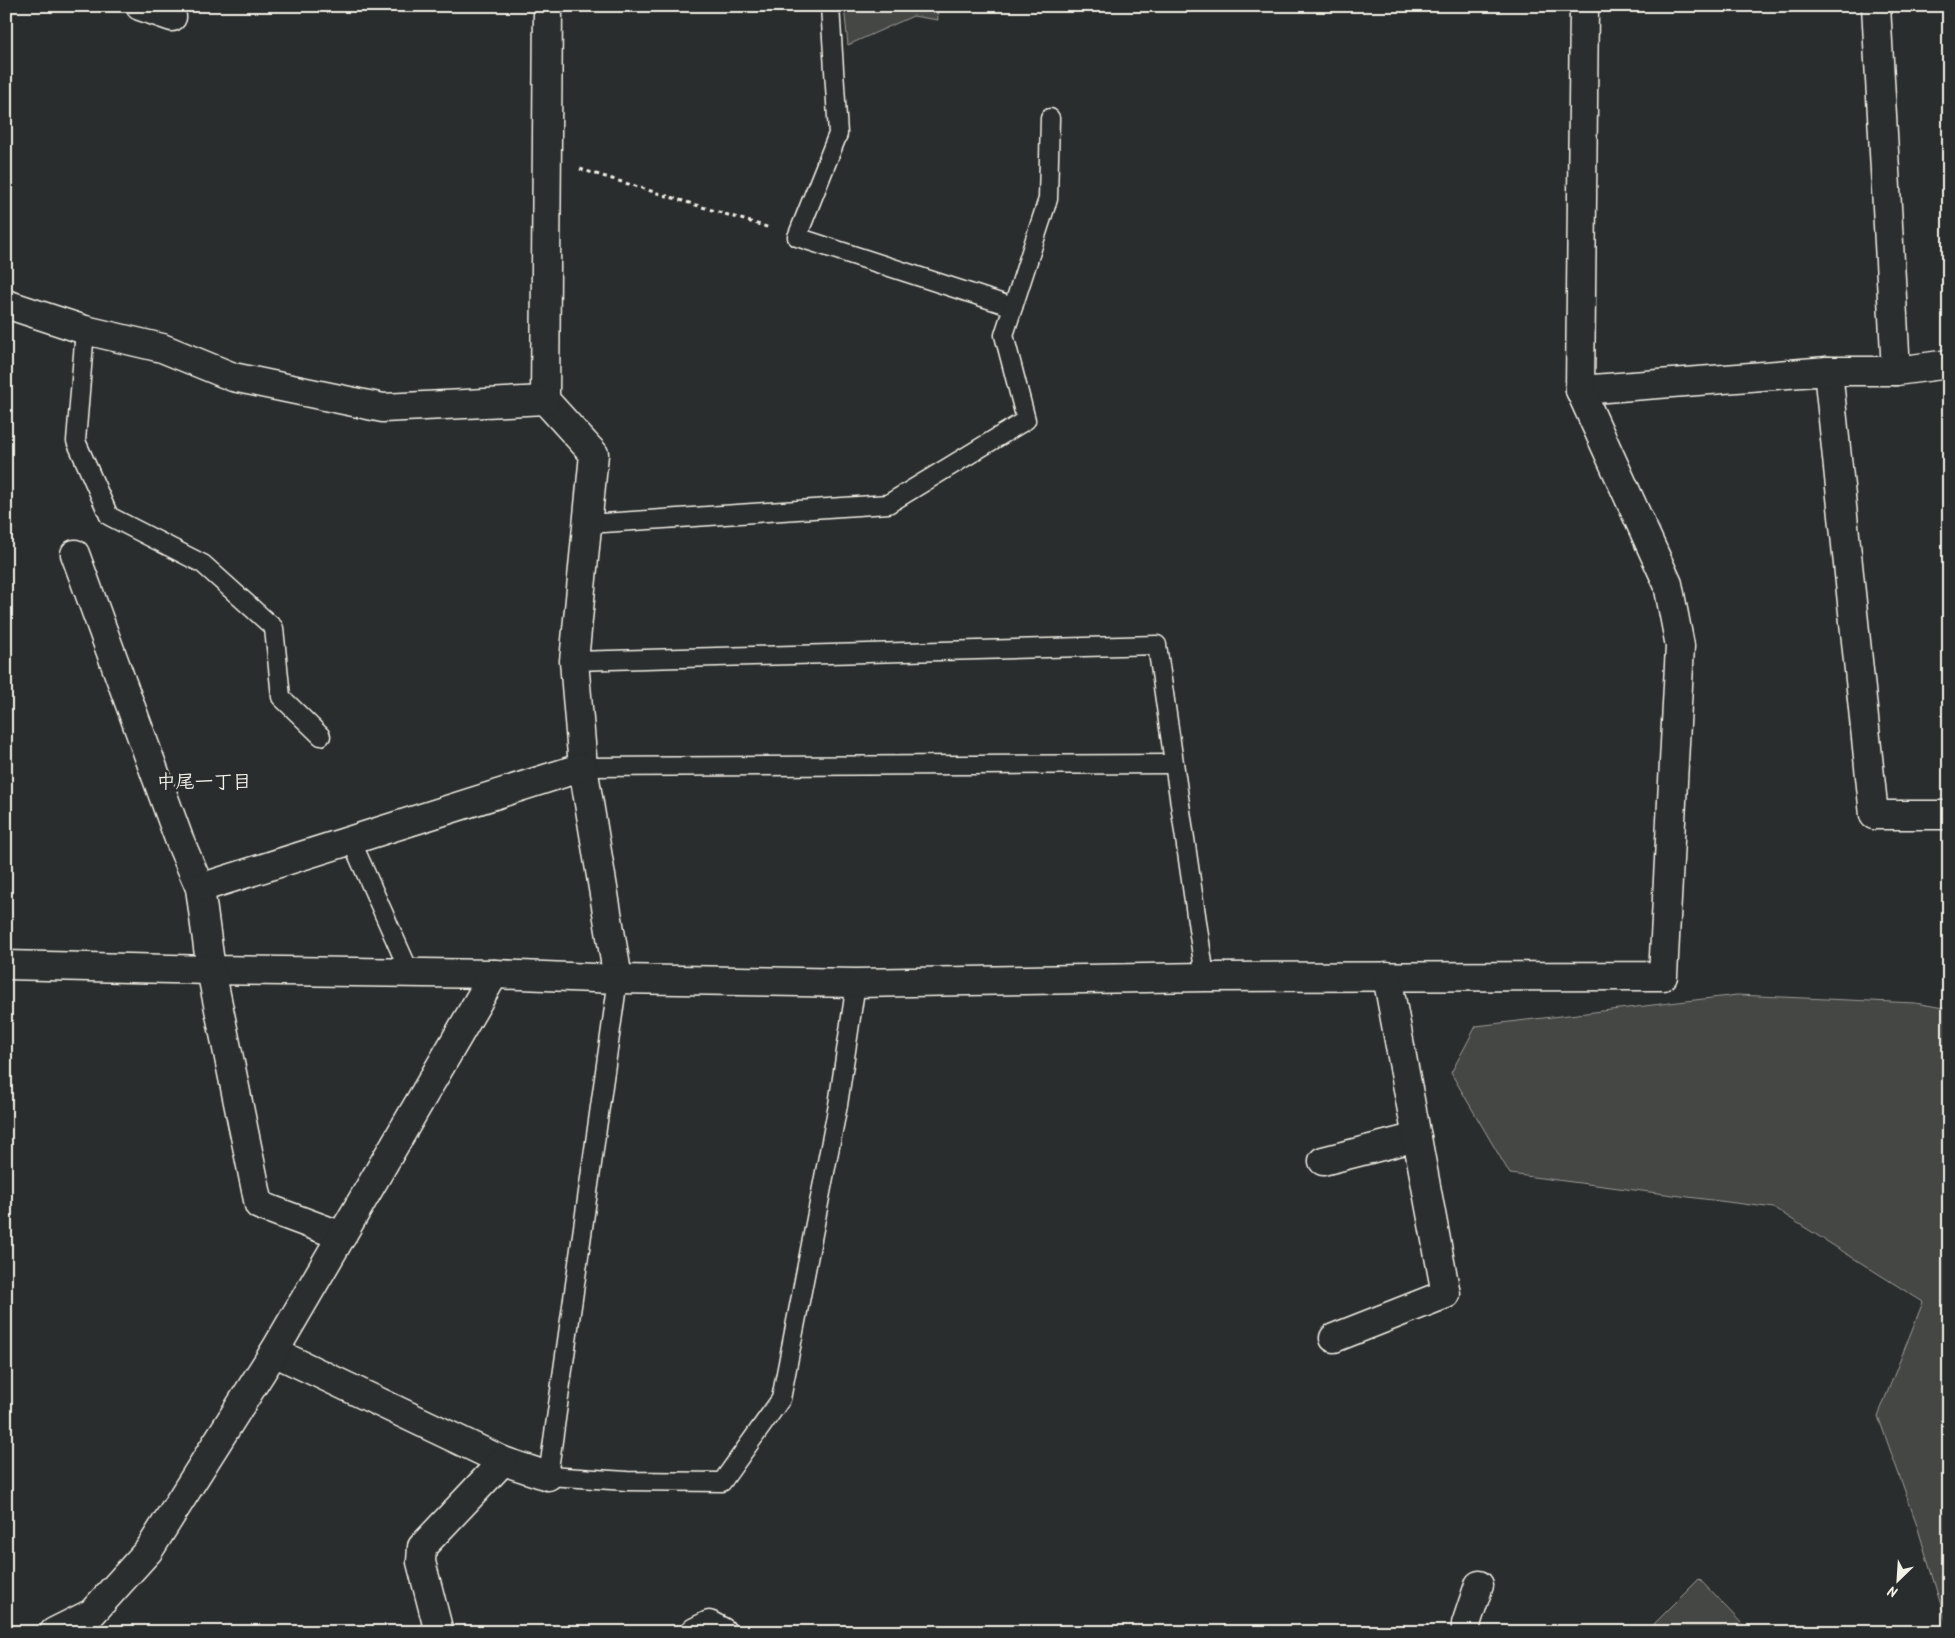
<svg xmlns="http://www.w3.org/2000/svg" width="1955" height="1638" font-family="Kalam,'Klee One',sans-serif">
  <style>
    .green { fill: #444645; stroke: #9c9c96 }
    .lines { fill: none; stroke-linecap: round; stroke-linejoin: round }
    .lane-casing { stroke: #f4f1e8; stroke-width: 21 }
    .street-casing { stroke: #f4f1e8; stroke-width: 31 }
    .path { stroke: #f4f1e8; stroke-width: 3; stroke-dasharray: 4 4; stroke-linecap: butt }
    .lane { stroke: #2a2d2e; stroke-width: 18 }
    .street { stroke: #2a2d2e; stroke-width: 28 }
    .labels { text-anchor: middle; stroke-width: 5; stroke-linejoin: round; paint-order: stroke }
    .neighbourhood-label { font-size: 19px; font-weight: bold; fill: #f4f1e8; stroke: #2a2d2e }
  </style>
  <rect width="100%" height="100%" fill="#2a2d2e"/>
  <filter id="ink" filterUnits="userSpaceOnUse"><feTurbulence type="fractalNoise" baseFrequency=".02" numOctaves="2"/><feDisplacementMap in="SourceGraphic" scale="10" xChannelSelector="R" yChannelSelector="G"/><feConvolveMatrix kernelMatrix="1 2 1 2 8 2 1 2 1" color-interpolation-filters="sRGB"/></filter>
  <g filter="url(#ink)">
    <g class="green">
      <polygon points="844,6 937,6 938,20 913,16 848,45"/>
      <polygon points="1737,995 1915,1003 1949,1009 1949,1632 1916,1522 1878,1416 1923,1302 1774,1208 1510,1174 1451,1073 1476,1026"/>
      <polygon points="1699,1579 1750,1632 1647,1632 1648,1630"/>
    </g>
    <g class="lines">
      <defs>
        <g id="lane">
          <polyline points="830,6 838,134 797,237 1013,307"/>
          <polyline points="85,330 76,441 109,516 203,564 274,628 281,697 321,736"/>
          <polyline points="588,524 888,504 1026,420 1004,335 1048,199 1050,118"/>
          <polyline points="574,661 1157,645 1205,977"/>
          <polyline points="583,767 1174,764"/>
          <polyline points="351,840 410,973"/>
          <polyline points="618,979 548,1476 627,1481 722,1482 781,1399 838,1105 856,983"/>
        </g>
        <g id="street">
          <polyline points="140,6 172,17"/>
          <polyline points="548,6 545,400 594,454 574,661 583,767 618,979"/>
          <polyline points="1876,6 1896,371"/>
          <polyline points="6,304 85,330 162,348 233,377 383,408 545,400"/>
          <polyline points="1828,371 1874,815 1949,815"/>
          <polyline points="1580,390 1828,371 1896,371 1949,364"/>
          <polyline points="75,554 179,839 200,888 211,970 494,974 618,979 856,983 1205,977 1663,976 1680,646 1668,584 1580,390 1584,6"/>
          <polyline points="200,888 583,767"/>
          <polyline points="6,965 211,970 259,1205 342,1236"/>
          <polyline points="1323,1161 1417,1137"/>
          <polyline points="1334,1338 1446,1294 1387,976"/>
          <polyline points="274,1352 503,1461 548,1476"/>
          <polyline points="54,1632 92,1613 149,1550 274,1352 494,974"/>
          <polyline points="439,1632 421,1562 422,1547 503,1461"/>
          <polyline points="695,1632 709,1625 722,1632"/>
          <polyline points="1466,1632 1466,1624 1479,1585"/>
        </g>
      </defs>
      <use href="#lane" class="lane-casing"/>
      <use href="#street" class="street-casing"/>
      <polyline class="path" points="580,169 770,228"/>
      <use href="#lane" class="lane"/>
      <use href="#street" class="street"/>
    </g>
  </g>
  <g class="labels">
    <g class="neighbourhood-label">
      <text x="204" y="788">中尾一丁目</text>
    </g>
  </g>
  <rect width="1955" height="1638" fill="none" stroke="#2a2d2e" stroke-width="25"/>
  <rect x="12" y="12" width="1930" height="1613" fill="none" stroke="#f4f1e8" stroke-width="2" filter="url(#ink)"/>
  <g transform="translate(1898 1580) rotate(205)" stroke="#2a2d2e" stroke-width="4" paint-order="stroke">
  <path d="M0-4L9 19L0 12L-9 19Z" fill="#f4f1e8"/>
  <text y="-8" font-size="14" font-weight="bold" text-anchor="middle" fill="#f4f1e8">N</text>
  </g>
</svg>
